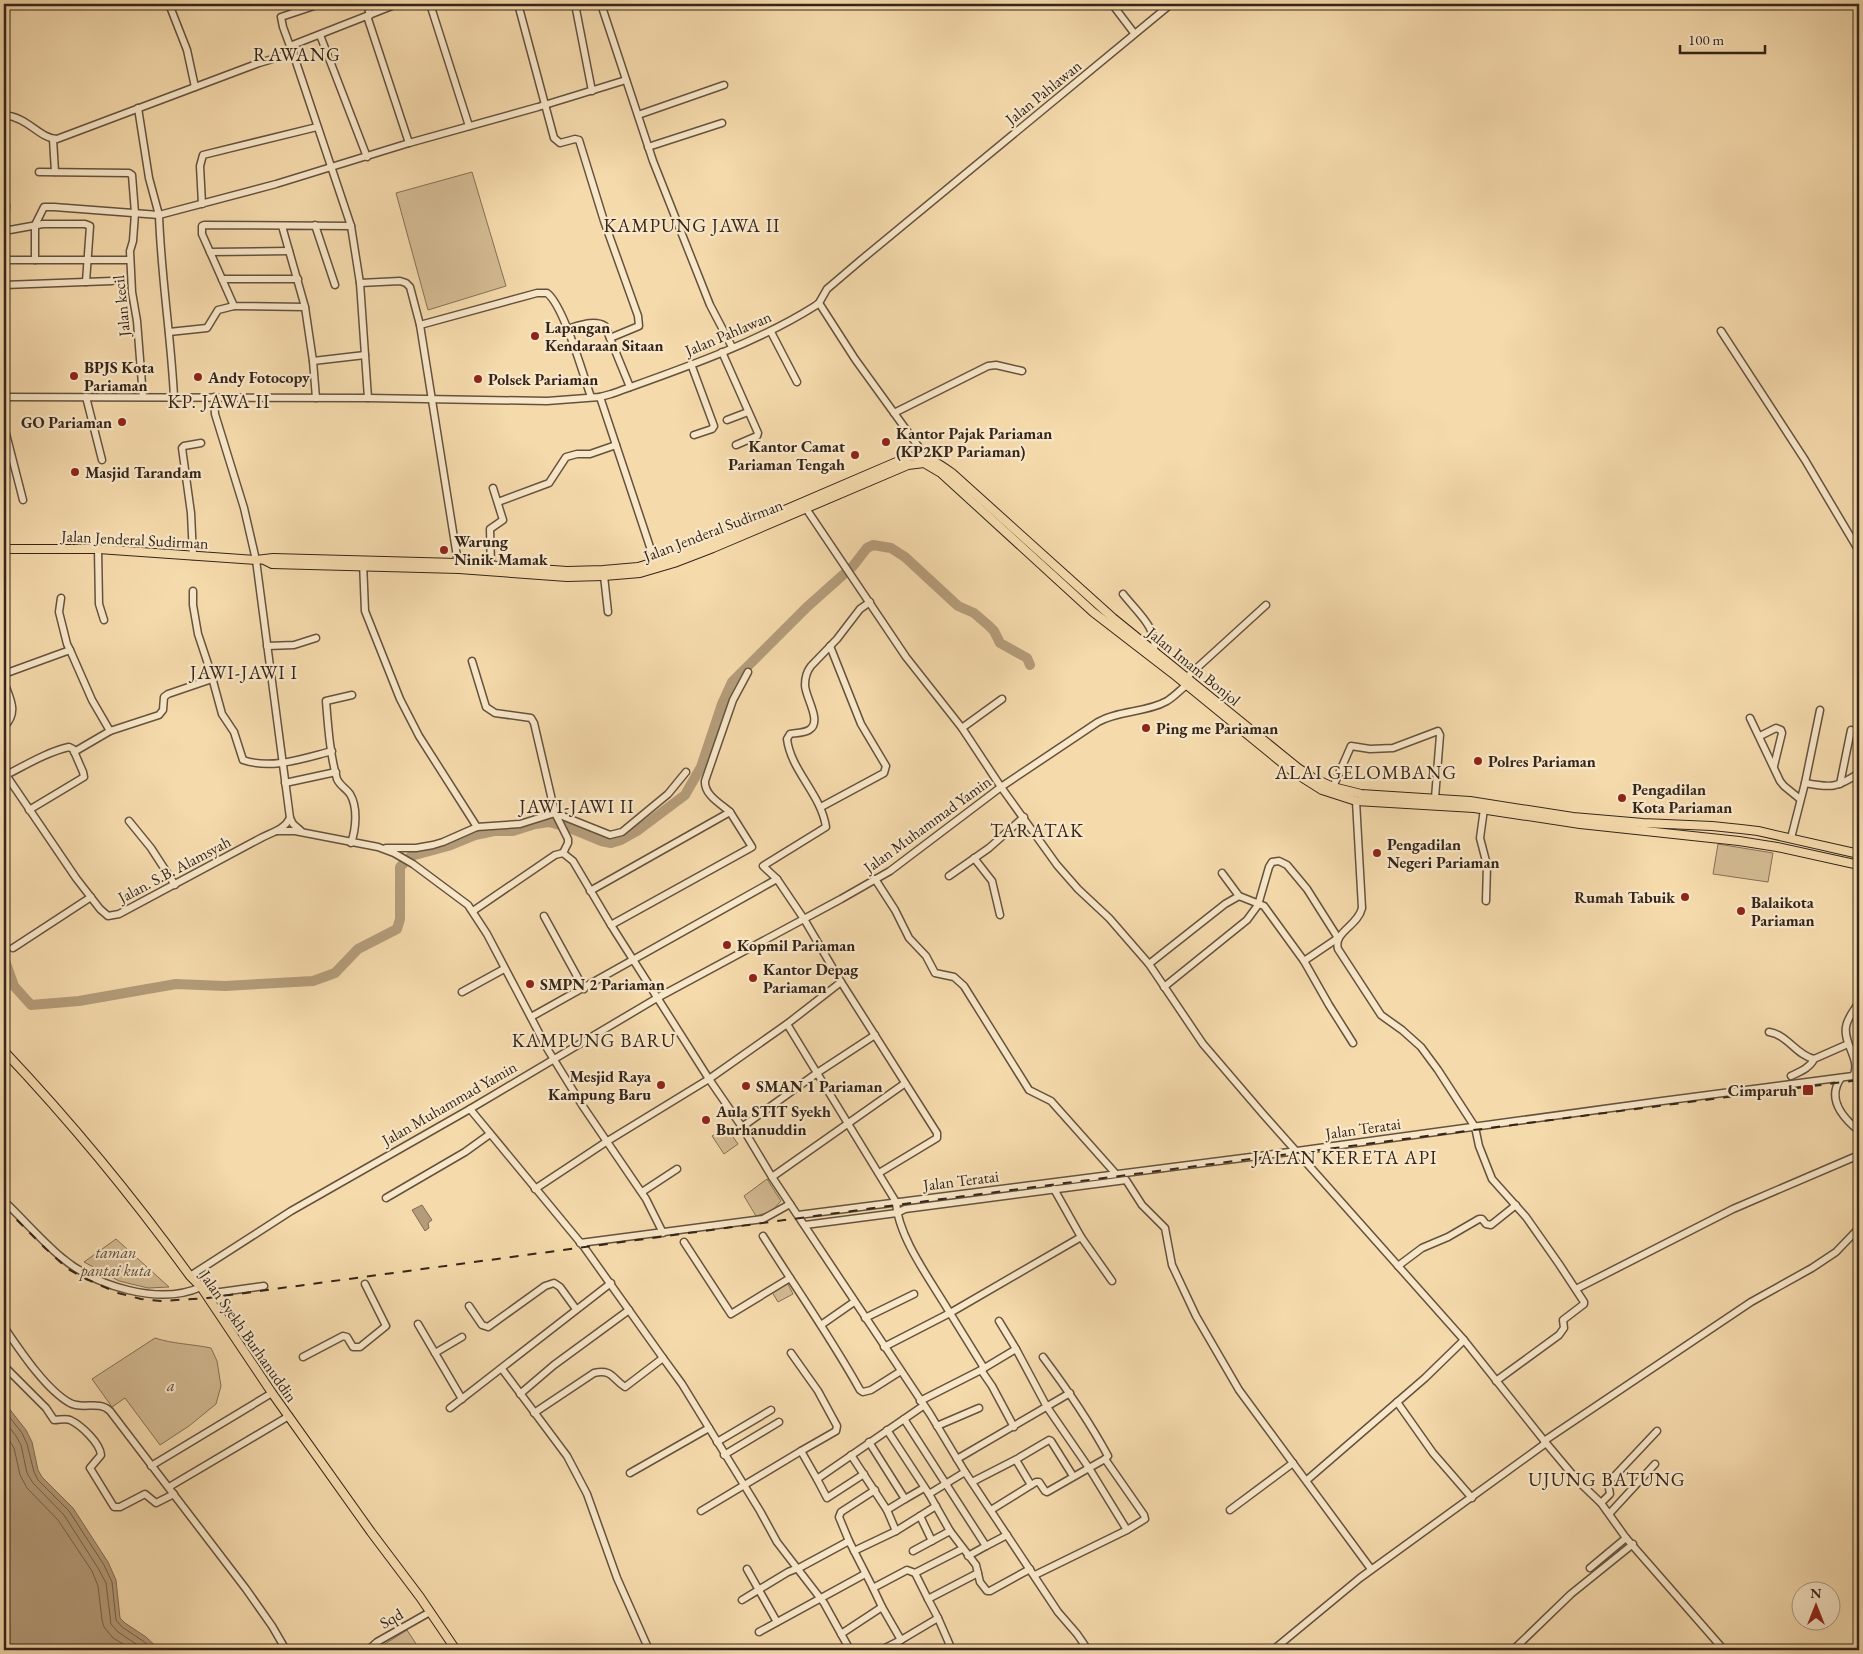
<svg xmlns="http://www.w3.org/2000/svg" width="1863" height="1654" font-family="'EB Garamond',serif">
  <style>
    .green { fill: #d4bb93; stroke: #847056 }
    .water { fill: #b49c7a; stroke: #816c54 }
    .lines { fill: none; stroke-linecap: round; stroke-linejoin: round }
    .shore { stroke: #74604a; stroke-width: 1 }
    .river { stroke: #b49c7a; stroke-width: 10 }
    .minor-casing { stroke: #65523e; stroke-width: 9 }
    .major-casing { stroke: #35251a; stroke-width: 10 }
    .minor { stroke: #f8e7c9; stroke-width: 6 }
    .major { stroke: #f5daac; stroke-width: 8 }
    .rail { stroke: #35251a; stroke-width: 2; stroke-dasharray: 9 9; stroke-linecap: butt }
    .poi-dot { fill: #8f2418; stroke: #f8e7c9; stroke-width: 2 }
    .labels { text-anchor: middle; stroke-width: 4.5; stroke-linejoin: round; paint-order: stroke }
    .street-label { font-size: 16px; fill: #35251a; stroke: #f8e7c9 }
    .poi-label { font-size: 16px; font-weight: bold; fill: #35251a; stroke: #f8e7c9; text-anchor: start }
    .park-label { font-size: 16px; font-style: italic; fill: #5d4a38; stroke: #f8e7c9 }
    .quarter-label { font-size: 19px; letter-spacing: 1px; fill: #35251a; stroke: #f8e7c9 }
  </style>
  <rect width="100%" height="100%" fill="#f5daac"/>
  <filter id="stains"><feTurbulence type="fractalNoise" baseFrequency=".004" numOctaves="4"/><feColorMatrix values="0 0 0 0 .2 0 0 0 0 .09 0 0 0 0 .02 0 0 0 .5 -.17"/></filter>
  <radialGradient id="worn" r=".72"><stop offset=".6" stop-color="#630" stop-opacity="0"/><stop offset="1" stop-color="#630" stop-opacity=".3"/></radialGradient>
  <g class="green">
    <polygon points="472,172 506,286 428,310 396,193"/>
    <polygon points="1718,844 1773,853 1768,882 1713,874"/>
    <polygon points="726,1127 738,1144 724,1154 712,1136"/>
    <polygon points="767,1179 781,1201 772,1211 756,1216 744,1196"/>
    <polygon points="116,1239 169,1287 148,1288 119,1281 84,1262"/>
    <polygon points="788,1284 793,1294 778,1302 772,1292"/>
    <path d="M155,1338C173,1344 192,1344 211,1348L217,1361L221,1386L216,1404L189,1426L160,1445L125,1398L112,1407L92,1379Z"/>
    <polygon points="407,1630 420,1650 377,1650 377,1649"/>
  </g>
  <g class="water">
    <polygon points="422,1205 432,1220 428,1223 429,1228 425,1231 412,1210"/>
    <polygon points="4,1402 26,1430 32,1442 38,1470 42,1477 73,1508 108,1562 116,1580 120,1618 125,1623 146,1637 160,1650 4,1650"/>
  </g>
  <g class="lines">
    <g class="shore">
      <polyline points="4,1410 22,1433 27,1444 34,1472 38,1480 69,1511 104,1565 112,1582 116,1620 122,1627 143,1641 154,1650"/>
      <polyline points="4,1420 16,1436 21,1445 27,1473 33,1483 64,1515 98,1568 106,1583 111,1624 118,1632 145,1650"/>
      <polyline points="4,1432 14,1448 20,1475 27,1488 58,1520 92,1571 98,1586 102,1620 104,1627 113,1638 133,1650"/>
    </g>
    <polyline class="river" points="4,958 14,986 31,1005 79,1001 176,984 225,986 313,981 335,973 358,949 397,929 400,919 400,867 411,856 448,846 475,835 494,831 513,831 535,824 549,822 567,827 601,841 611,843 621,840 637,831 685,795 701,767 722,704 732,682 807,607 853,566 867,548 873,545 891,548 905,557 958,606 974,613 988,625 994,631 1000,643 1027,658 1030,665"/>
    <defs>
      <g id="minor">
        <polyline points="169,4 187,50 195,87"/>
        <polyline points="367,4 370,15"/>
        <polyline points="430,4 469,126"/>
        <polyline points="518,4 554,138 560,143 575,139 579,140 604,221 638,316 639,326 610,338"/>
        <polyline points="575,4 592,91"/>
        <polyline points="601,4 653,161 710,305 732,347"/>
        <polyline points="1112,4 1134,33"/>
        <polyline points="367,16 409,143"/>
        <polyline points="320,35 367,157"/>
        <polyline points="290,46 283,27 281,17 314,6"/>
        <polyline points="293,53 351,226 360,283 368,398"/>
        <path d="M4,115C28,117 40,139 57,139L259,63L293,53L290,46L397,4"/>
        <polyline points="638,115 724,85"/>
        <polyline points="53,139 55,172"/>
        <polyline points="648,147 722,123"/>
        <polyline points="39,172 129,173 132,175 135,213 133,241 130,251 132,292 137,321 143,397"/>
        <polyline points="202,204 200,166 203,155 317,127"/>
        <polyline points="315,225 335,285"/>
        <polyline points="282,226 305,307 234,306 202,234 202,226 204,225 351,226"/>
        <polyline points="4,231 43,224 85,224 90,226 86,282"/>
        <polyline points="4,231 6,206"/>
        <polyline points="210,252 289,251"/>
        <polyline points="4,260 130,260"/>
        <polyline points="35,260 35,225 44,207 54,207 159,215 149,178 138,108"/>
        <polyline points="222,279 298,279"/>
        <polyline points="360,283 400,281 406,283 410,287 420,325 458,563"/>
        <polyline points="4,285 112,281"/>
        <polyline points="819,303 855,359 918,446 923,460"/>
        <polyline points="305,307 313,361 365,355"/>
        <path d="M420,325L537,293H547C564,306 583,375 591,397"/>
        <path d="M567,329C578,326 594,319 605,326L630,387"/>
        <polyline points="1721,331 1805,460 1859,551"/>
        <polyline points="169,332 207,328 218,310 234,306"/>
        <polyline points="771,332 797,382"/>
        <polyline points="722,352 758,433 757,436 736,445"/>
        <polyline points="313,361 316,398"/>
        <polyline points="691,364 714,426 712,429 694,435"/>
        <path d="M4,397L368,398L547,401L600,397L611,394C678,370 755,344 815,306L819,303L827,289L861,260L1171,4"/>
        <polyline points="86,397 102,460"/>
        <path d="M174,397C171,336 161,276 159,215L276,184L409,143L538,107L626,80"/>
        <polyline points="214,397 215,414 244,508 256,560 290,818 293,824 301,831"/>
        <polyline points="600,397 655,562"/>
        <polyline points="894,413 988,366 996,365 1022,371"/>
        <polyline points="727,420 748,412"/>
        <polyline points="4,426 23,500"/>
        <polyline points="498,502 549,483 566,457 577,454 590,454 616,445"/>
        <polyline points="805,507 906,657 962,728 1001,787 1057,865 1078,889 1109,918 1149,964 1203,1044 1263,1114 1464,1340 1546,1443 1577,1480 1601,1503 1626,1538 1724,1650"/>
        <polyline points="98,549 99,604 104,620"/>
        <polyline points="193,556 191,513 182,448 184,446 201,443"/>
        <polyline points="363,562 365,611 400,699 419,736 477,827"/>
        <polyline points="491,566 490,529 503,520 493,488"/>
        <polyline points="604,576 608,612"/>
        <path d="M193,591V605L198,634L210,670L222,714L234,732L243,760C272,770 304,758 332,751"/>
        <path d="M1123,594C1137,612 1158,628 1154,651"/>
        <polyline points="61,598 59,612 67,644 70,650"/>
        <path d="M870,602L860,609L837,639L811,666C807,671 805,679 805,685C805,697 823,722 809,730C804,733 796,733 790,734L787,739C791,771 821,794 826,827L763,866L777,879L804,919L841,982L937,1133V1138L879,1173"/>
        <polyline points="267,646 294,645 316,638"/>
        <polyline points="472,661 486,707 495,713 531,718 534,723 555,813 568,839 568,843 563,853"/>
        <polyline points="4,674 70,650 92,700 110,731 74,752"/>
        <polyline points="1187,677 1266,605"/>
        <path d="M4,682C10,699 19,712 4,727"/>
        <polyline points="1750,718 1780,781 1784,786 1800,799"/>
        <polyline points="962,728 1002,699"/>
        <polyline points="110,731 159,715 163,710 164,697 168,694 212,679"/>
        <polyline points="1760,736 1776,728 1781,730 1782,733 1774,766"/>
        <path d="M4,772L76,878L100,909L108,916L119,914L261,838C272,832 284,830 290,818"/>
        <path d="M6,775C26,765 47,752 69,747L73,749L83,772L84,777L29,810"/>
        <polyline points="285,783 336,772"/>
        <path d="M1805,783C1831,788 1837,788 1859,773"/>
        <polyline points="1840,784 1851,730"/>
        <polyline points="1333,787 1351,746 1370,749 1393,748 1438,731 1440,735 1435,798"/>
        <path d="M1356,801L1362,908C1358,926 1333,932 1338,949L1381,1015L1402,1030L1421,1047L1438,1070L1475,1127L1479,1146L1492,1179L1526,1217L1559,1264L1584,1302V1304L1563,1320L1564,1328L1559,1335L1496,1381"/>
        <polyline points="821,807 884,773 886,766 861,724 830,646"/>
        <polyline points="1484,809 1480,838 1487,865 1486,901"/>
        <path d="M730,812C721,804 704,795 705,781L733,700L748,672"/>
        <polyline points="129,821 151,848 175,885"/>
        <polyline points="277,831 295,831 378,847 394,853 413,864 468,905 487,934 548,1050 582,1105 646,1199 663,1233"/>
        <polyline points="1791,838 1805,783 1820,710"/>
        <path d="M351,843C356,829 358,807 350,794C346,788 340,786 337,779C330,755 328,726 326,701L352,695"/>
        <polyline points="386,848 416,848 433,845 443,842 477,827 520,824 555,813 610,835 622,832 668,794 686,772"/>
        <polyline points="974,858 992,881 1000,915"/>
        <polyline points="1222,873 1239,896"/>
        <polyline points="949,876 989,848 1024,817"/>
        <polyline points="875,879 895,910 909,938 926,956 935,973 954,977 964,986 1029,1090 1051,1101 1116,1174"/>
        <polyline points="590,891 730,812 752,847 611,925"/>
        <polyline points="473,911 555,855 563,853 573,861 611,925 709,1079 742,1127 772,1177 930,1414 965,1472 1058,1612 1077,1634 1088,1650"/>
        <polyline points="544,916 584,989"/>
        <polyline points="13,948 91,897"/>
        <polyline points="1149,964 1225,904 1239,896 1264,906 1304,961 1329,1005 1353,1043"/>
        <polyline points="1164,987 1247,920 1258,905 1269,867 1272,862 1279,861 1287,865 1307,889 1338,938 1304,961"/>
        <polyline points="462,992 504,969"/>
        <polyline points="531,1017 777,879"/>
        <path d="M787,1024L896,1202C898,1238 932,1282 950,1313L884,1347"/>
        <path d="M1769,1032C1788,1035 1796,1055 1814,1059L1848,1044"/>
        <path d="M1791,1076C1799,1072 1810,1068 1814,1059"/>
        <path d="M1841,1078C1826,1099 1843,1118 1859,1131"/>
        <polyline points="470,1109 584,1247 663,1358 682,1384 760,1511 777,1542 824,1603 850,1650"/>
        <polyline points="742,1127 817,1073 875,1035"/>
        <polyline points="772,1177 904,1084"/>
        <polyline points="535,1189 606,1142 709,1079 787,1024 841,982"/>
        <polyline points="1054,1189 1081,1237 1112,1281"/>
        <polyline points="642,1192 677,1169"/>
        <polyline points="386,1198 465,1152 490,1134"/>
        <path d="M4,1201C23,1219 41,1240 61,1257C95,1286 159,1306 201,1287"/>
        <path d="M798,1215L1297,1151L1662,1101L1853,1076C1862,1061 1843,1044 1846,1027C1847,1018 1855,1009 1859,1002"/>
        <polyline points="805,1225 897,1213 905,1209 1126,1180 1142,1205 1165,1228 1172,1265 1196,1316 1239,1390 1371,1569"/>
        <path d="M763,1236C795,1287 830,1336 860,1390L863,1392L871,1390L901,1371"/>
        <polyline points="684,1242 731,1314 790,1278"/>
        <polyline points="580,1243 763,1219 790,1204"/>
        <polyline points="1398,1266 1422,1248 1448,1237 1479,1219 1482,1219 1486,1224 1491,1225 1516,1205"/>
        <path d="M190,1276L291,1211L470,1109L657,998L841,899L890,871L1001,787L1098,722C1119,710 1146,713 1167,701C1175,696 1181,689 1189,683"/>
        <polyline points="1576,1289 1733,1209 1859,1155"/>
        <polyline points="206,1294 264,1286"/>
        <polyline points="469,1306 482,1325 488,1327 545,1286 554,1283 560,1287 576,1309"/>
        <polyline points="865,1318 914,1294"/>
        <polyline points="999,1321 1016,1349"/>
        <polyline points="418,1324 462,1399"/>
        <polyline points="821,1325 854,1302"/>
        <path d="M4,1327C19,1349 46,1390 70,1403C83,1410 99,1400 110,1411L246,1589L272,1626L286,1650"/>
        <polyline points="435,1353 462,1337"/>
        <polyline points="791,1353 818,1391 837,1426 836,1431 801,1451"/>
        <polyline points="303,1357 343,1336 347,1337 353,1347 360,1347 386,1326 365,1284"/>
        <path d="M4,1366L46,1408L54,1420C60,1420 65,1418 70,1420C81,1425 100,1443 101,1455L90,1468L114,1507H120L145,1494L156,1503L174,1494"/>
        <polyline points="984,1368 950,1313 1081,1237"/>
        <polyline points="502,1369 567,1456 587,1494 617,1578 649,1650"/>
        <polyline points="981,1370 992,1386 1014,1427"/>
        <polyline points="520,1394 554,1365 629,1310"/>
        <polyline points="920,1401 981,1370 1016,1349 1047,1407 1089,1468 1105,1459"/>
        <polyline points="1397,1402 1433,1453 1472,1498"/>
        <polyline points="450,1408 611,1283"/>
        <path d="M534,1413L594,1373C613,1369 612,1379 625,1387L663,1358"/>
        <polyline points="904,1419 986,1546 1007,1535"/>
        <polyline points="937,1426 979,1408"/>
        <polyline points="887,1430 929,1494 950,1531 976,1565 980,1582 987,1591 990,1591 1030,1569"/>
        <polyline points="1544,1441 1751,1302 1812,1268 1836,1252 1859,1228"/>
        <polyline points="717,1442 771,1410"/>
        <polyline points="869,1442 905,1499 924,1488"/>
        <polyline points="724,1455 779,1422"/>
        <polyline points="851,1455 887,1510 905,1499"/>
        <polyline points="957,1459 1070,1393"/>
        <polyline points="1016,1460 1031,1485"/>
        <polyline points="151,1466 272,1393"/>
        <polyline points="630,1473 709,1428"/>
        <polyline points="817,1479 827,1498 864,1474"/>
        <polyline points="1307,1480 1425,1378 1464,1340"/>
        <polyline points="972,1482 1017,1459 1049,1440 1051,1441 1073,1476"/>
        <polyline points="169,1487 289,1416"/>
        <polyline points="929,1494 965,1472"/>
        <polyline points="1601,1503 1610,1494 1608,1483 1657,1431"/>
        <polyline points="887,1510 896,1531 936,1506"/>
        <polyline points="991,1510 1036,1482 1039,1482 1045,1491 1047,1492 1089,1468 1127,1530"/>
        <polyline points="1230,1510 1293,1463"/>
        <polyline points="701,1511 801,1451 817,1479 923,1406"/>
        <polyline points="1610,1513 1655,1464"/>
        <polyline points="920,1516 932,1541"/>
        <polyline points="962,1549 915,1573 907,1570 873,1588 882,1607 901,1640 938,1618 928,1599 978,1573"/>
        <polyline points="854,1551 896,1531"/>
        <polyline points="913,1551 950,1531"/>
        <polyline points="968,1556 986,1546"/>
        <polyline points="799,1568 849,1541"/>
        <polyline points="1590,1568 1626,1538"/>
        <polyline points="747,1569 777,1622"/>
        <polyline points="915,1573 928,1599"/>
        <path d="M1035,1575L1127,1530L1145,1519L1144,1515L1105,1459L1108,1456C1089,1421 1067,1389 1043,1357"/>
        <polyline points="873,1588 849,1541 839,1517 841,1512 875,1490"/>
        <polyline points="742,1600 788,1572 798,1568"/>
        <polyline points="938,1618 952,1650"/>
        <polyline points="759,1632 865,1574"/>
        <polyline points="841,1634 882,1607"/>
        <polyline points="248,1649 249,1650"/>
        <polyline points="368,1650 377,1642 430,1612"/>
        <polyline points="881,1650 901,1640"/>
        <polyline points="1273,1650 1360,1578 1546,1443"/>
        <polyline points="1513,1650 1571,1594 1633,1544"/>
      </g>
      <g id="major">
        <path d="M4,549H98L256,560L273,558L458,563L567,571L603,570L638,567L671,557L710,542L908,457C925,454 938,463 952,473L1113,618L1298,768L1313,778L1333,787L1361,794L1470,801L1573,817L1643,823L1712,826L1741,829L1758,831L1859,854"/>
        <polyline points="264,560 272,564 459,569 567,577 604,576 640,573 674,563 713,548 908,465 924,463 941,473 1093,612 1172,673 1292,771 1322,790 1356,801 1474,808 1580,824 1739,841 1777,847 1859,865"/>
        <path d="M4,1051C71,1122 133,1197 190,1276L201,1287L272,1393L371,1532L420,1597L456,1650"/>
      </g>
    </defs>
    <use href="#minor" class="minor-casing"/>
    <use href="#major" class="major-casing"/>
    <use href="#minor" class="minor"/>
    <use href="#major" class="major"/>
    <polyline class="rail" points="4,1207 45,1248 68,1269 86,1279 118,1293 141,1299 161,1301 208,1298 896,1205 1859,1080"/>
  </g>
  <g class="poi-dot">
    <circle cx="535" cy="336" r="5"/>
    <circle cx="74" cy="376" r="5"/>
    <circle cx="198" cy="377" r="5"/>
    <circle cx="478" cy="379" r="5"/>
    <circle cx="122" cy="422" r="5"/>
    <circle cx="886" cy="442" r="5"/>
    <circle cx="855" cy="455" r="5"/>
    <circle cx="75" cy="472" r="5"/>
    <circle cx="444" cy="550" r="5"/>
    <circle cx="1146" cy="728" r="5"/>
    <circle cx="1478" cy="761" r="5"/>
    <circle cx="1622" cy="798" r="5"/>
    <circle cx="1377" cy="853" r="5"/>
    <circle cx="1685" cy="897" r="5"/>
    <circle cx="1741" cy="911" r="5"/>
    <circle cx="727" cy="945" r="5"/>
    <circle cx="753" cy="978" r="5"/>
    <circle cx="530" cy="984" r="5"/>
    <circle cx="661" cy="1085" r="5"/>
    <circle cx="746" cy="1086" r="5"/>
    <rect x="1802" y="1084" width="12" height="12" rx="2.5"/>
    <circle cx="706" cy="1120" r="5"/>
  </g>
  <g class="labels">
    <g class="street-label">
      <text transform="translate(1043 92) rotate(-39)" y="6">Jalan Pahlawan</text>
      <text transform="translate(121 306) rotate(-96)" y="6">Jalan kecil</text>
      <text transform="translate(728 333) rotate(-23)" y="6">Jalan Pahlawan</text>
      <text transform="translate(713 530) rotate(-21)" y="6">Jalan Jenderal Sudirman</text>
      <text transform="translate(135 539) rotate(3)" y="6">Jalan Jenderal Sudirman</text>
      <text transform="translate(1194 666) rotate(39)" y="6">Jalan Imam Bonjol</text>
      <text transform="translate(927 824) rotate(-36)" y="6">Jalan Muhammad Yamin</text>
      <text transform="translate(174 869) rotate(-28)" y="6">Jalan. S.B. Alamsyah</text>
      <text transform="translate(449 1103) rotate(-30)" y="6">Jalan Muhammad Yamin</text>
      <text transform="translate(1363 1128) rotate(-8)" y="6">Jalan Teratai</text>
      <text transform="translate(961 1180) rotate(-7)" y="6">Jalan Teratai</text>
      <text transform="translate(249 1336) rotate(55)" y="6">Jalan Syekh Burhanuddin</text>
      <text transform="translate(391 1618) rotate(-30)" y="6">Sqd</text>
    </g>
    <g class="poi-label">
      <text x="545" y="333">Lapangan<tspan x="545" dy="18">Kendaraan Sitaan</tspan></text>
      <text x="84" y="373">BPJS Kota<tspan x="84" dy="18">Pariaman</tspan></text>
      <text x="208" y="383">Andy Fotocopy</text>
      <text x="488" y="385">Polsek Pariaman</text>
      <text x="112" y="428" text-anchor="end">GO Pariaman</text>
      <text x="896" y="439">Kantor Pajak Pariaman<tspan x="896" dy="18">(KP2KP Pariaman)</tspan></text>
      <text x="845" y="452" text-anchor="end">Kantor Camat<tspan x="845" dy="18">Pariaman Tengah</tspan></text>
      <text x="85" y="478">Masjid Tarandam</text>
      <text x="454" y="547">Warung<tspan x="454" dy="18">Ninik Mamak</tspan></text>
      <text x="1156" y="734">Ping me Pariaman</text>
      <text x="1488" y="767">Polres Pariaman</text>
      <text x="1632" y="795">Pengadilan<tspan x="1632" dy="18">Kota Pariaman</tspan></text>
      <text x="1387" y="850">Pengadilan<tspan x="1387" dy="18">Negeri Pariaman</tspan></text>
      <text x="1675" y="903" text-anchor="end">Rumah Tabuik</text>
      <text x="1751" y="908">Balaikota<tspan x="1751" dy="18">Pariaman</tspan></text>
      <text x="737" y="951">Kopmil Pariaman</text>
      <text x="763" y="975">Kantor Depag<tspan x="763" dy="18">Pariaman</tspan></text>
      <text x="540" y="990">SMPN 2 Pariaman</text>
      <text x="651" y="1082" text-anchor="end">Mesjid Raya<tspan x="651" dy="18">Kampung Baru</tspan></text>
      <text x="756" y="1092">SMAN 1 Pariaman</text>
      <text x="1797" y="1096" text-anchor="end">Cimparuh</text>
      <text x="716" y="1117">Aula STIT Syekh<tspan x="716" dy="18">Burhanuddin</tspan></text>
    </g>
    <g class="park-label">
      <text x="116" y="1258">taman<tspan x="116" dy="18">pantai kuta</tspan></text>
      <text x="171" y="1391">a</text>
    </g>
    <g class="quarter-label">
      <text x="297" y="61">RAWANG</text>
      <text x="692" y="232">KAMPUNG JAWA II</text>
      <text x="219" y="408">KP. JAWA II</text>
      <text x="244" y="679">JAWI-JAWI I</text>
      <text x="1366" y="779">ALAI GELOMBANG</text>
      <text x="577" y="813">JAWI-JAWI II</text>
      <text x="1037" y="837">TARATAK</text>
      <text x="594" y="1047">KAMPUNG BARU</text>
      <text x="1345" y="1164">JALAN KERETA API</text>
      <text x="1607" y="1486">UJUNG BATUNG</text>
    </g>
  </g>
  <rect width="1863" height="1654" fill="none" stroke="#f5daac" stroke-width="20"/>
  <rect x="5" y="5" width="1853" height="1644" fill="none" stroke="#35251a" stroke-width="2.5"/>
  <rect x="10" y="10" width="1843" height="1634" fill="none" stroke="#35251a"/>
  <g transform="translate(1816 1606)"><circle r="24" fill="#f8e7c9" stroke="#aa9983"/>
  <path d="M0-4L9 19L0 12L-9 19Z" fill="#8f2418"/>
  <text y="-8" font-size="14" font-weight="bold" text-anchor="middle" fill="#35251a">N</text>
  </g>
  <path d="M1680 45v8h85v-8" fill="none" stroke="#35251a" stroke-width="2.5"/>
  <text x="1688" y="45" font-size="15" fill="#35251a" stroke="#f8e7c9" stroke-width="4" paint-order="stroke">100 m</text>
  <rect width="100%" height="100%" filter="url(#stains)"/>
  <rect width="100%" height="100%" fill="url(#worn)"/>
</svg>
